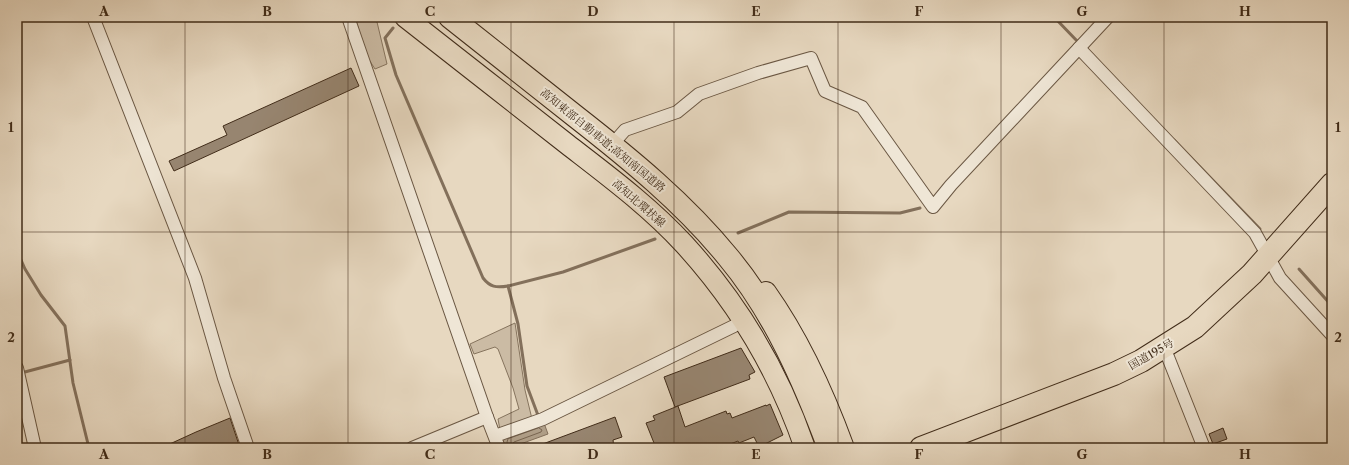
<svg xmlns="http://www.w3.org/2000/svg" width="1349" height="465" font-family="'Libre Caslon Text','Noto Serif JP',serif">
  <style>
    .green { fill: #cbbba4; stroke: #86745e }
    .water { fill: #af9e87; stroke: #83705b }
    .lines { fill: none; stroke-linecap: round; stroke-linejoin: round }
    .shore { stroke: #786550; stroke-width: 1 }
    .stream { stroke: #83705b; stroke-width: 3 }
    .building { fill: #978570; stroke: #412c19 }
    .street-casing { stroke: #6a5743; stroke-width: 14 }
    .primary-casing { stroke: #412c19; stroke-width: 22 }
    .highway-casing { stroke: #412c19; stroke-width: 24 }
    .street { stroke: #efe6d6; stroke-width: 12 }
    .primary { stroke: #e7d8c0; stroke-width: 20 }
    .highway { stroke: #e7d8c0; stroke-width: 22 }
    .grid { fill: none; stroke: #412c19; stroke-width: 1; stroke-opacity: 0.55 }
    .labels { text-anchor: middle; stroke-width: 4; stroke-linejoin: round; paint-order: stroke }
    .street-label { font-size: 11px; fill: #412c19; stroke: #efe6d6 }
    .neatline { fill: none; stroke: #412c19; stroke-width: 1.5 }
    .grid-label { font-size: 13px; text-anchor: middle; font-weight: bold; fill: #412c19 }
  </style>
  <rect width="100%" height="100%" fill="#e7d8c0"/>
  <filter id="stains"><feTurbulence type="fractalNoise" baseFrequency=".005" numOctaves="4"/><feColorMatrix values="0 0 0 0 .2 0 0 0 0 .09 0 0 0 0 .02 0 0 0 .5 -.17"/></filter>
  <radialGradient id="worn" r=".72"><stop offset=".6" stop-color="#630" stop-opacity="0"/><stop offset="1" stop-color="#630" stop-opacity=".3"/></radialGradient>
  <g class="green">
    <polygon points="357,17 367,17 377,22 387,64 375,69 366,55 356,20"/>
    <polygon points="515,323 525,390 532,419 500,430 498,419 519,409 513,388 498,349 495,347 474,354 470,344"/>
  </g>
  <polygon class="water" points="544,423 548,434 515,446 516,448 505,448 503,442 503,436"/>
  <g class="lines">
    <polygon class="shore" points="539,428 542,430 541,432 514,442 511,446 508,445 507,442 508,439"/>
    <g class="stream">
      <polyline points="1054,17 1079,43"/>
      <path d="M393,28L385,38L396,75L483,278C490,287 496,288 508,286L518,324L527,386L539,418"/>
      <polyline points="1174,140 1260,229"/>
      <polyline points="738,233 789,212 900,213 920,208"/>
      <polyline points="17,251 25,269 41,295 65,326 73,383 89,448"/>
      <polyline points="1299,269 1332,306"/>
      <polyline points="508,286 563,272 655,239"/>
      <polyline points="21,373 70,360"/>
    </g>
  </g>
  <g class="building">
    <polygon points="351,68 359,86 174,171 169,161 227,135 223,126"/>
    <polygon points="741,348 755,372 749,375 750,379 675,407 664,377"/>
    <polygon points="770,404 783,435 759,447 754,437 739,443 738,441 720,448 656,448 646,423 655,420 653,416 678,406 685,427 726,411 727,414 730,413 732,418 766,405 766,406"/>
    <polygon points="615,417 622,437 613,440 614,448 532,448"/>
    <polygon points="230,418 240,448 161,448 196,432"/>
    <polygon points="1223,428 1227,439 1213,444 1209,434"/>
  </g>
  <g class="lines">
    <defs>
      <g id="street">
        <polyline points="93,17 195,278 224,378 248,448"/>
        <polyline points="348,17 487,417 499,448"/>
        <polyline points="1079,48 1255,233 1280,278 1332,335"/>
        <polyline points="618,138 625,130 677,112 699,94 758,73 811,58 825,91 862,107 933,207 951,185 1108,17"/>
        <polyline points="1164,347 1204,448"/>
        <polyline points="17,368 35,448"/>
        <polyline points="495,436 543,419 734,326 743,319"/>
        <polyline points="412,448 487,417"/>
      </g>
      <g id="primary">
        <path d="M405,17C459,59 513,102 567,144C607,175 649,206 684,244C738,303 779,372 805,448"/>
        <path d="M766,292C800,340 824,393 844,448"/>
      </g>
      <g id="highway">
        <path d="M450,17C492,50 533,83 575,116C630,159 684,203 728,257C774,312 804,381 829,448"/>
        <polyline points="921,448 1114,374 1141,361 1195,327 1252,274 1332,184"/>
      </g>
    </defs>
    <use href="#street" class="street-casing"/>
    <use href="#primary" class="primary-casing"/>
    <use href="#highway" class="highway-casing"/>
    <use href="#street" class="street"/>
    <use href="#primary" class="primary"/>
    <use href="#highway" class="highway"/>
  </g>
  <path class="grid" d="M185,17V448M348,17V448M511,17V448M674,17V448M838,17V448M1001,17V448M1164,17V448M17,232H1332"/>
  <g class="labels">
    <g class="street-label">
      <text transform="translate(603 140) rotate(39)" y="4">高知東部自動車道;高知南国道路</text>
      <text transform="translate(639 203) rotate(41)" y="4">高知北環状線</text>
      <text transform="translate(1151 354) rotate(-30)" y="4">国道195号</text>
    </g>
  </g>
  <rect width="1349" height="465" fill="none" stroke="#e7d8c0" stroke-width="44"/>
  <rect x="22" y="22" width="1305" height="421" class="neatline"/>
  <g class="grid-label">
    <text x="104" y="16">A</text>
    <text x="267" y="16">B</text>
    <text x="430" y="16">C</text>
    <text x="593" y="16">D</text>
    <text x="756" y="16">E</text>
    <text x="919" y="16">F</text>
    <text x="1082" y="16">G</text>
    <text x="1245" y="16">H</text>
    <text x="11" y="132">1</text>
    <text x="1338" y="132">1</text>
    <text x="11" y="342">2</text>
    <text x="1338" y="342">2</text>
    <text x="104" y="459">A</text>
    <text x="267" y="459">B</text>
    <text x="430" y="459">C</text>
    <text x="593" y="459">D</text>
    <text x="756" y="459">E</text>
    <text x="919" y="459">F</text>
    <text x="1082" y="459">G</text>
    <text x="1245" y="459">H</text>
  </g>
  <rect width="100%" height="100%" filter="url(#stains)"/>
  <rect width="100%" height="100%" fill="url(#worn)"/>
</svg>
